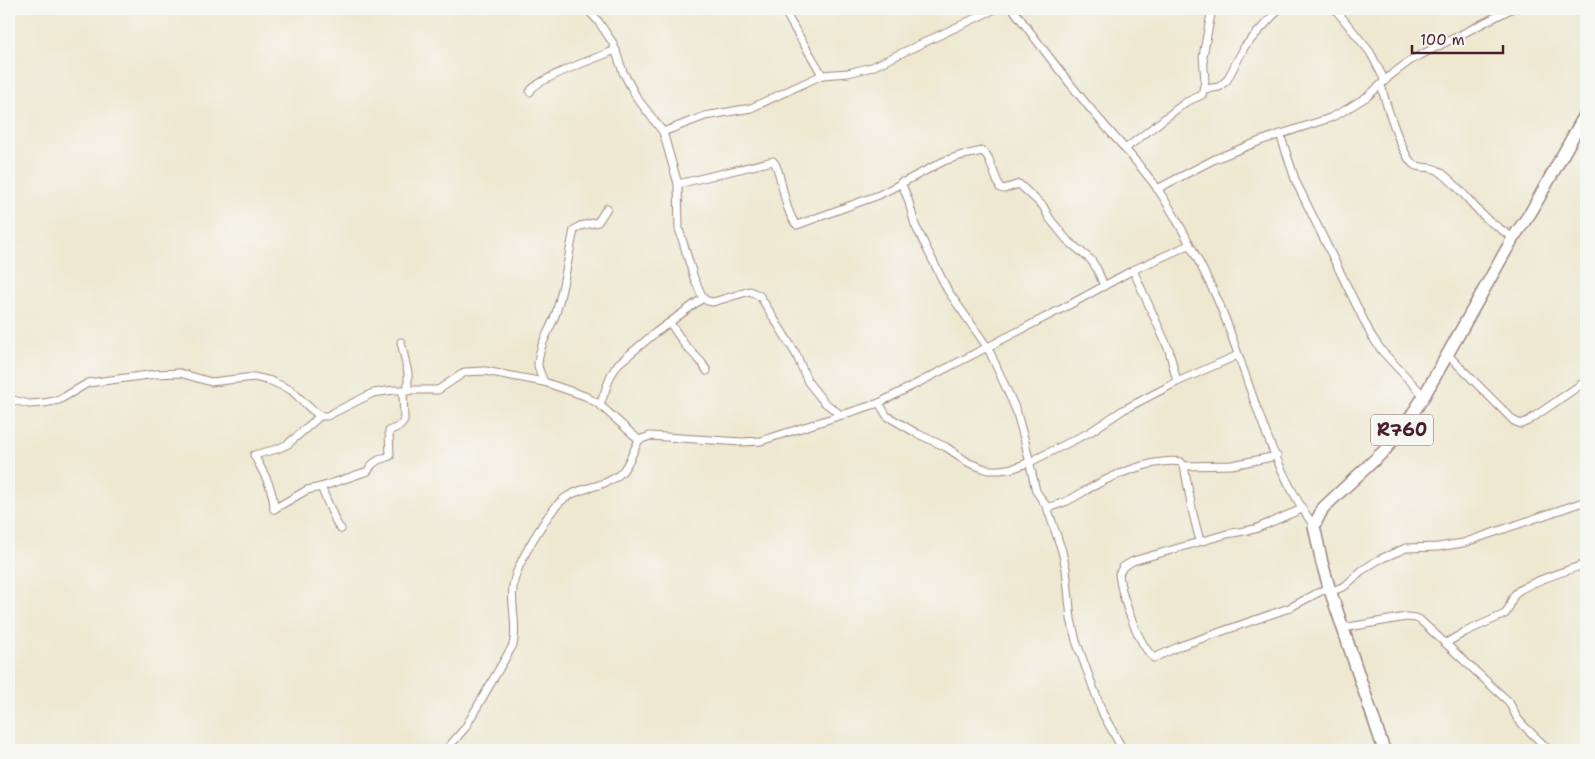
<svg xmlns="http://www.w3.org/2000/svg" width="1595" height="759" font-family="'Shantell Sans',sans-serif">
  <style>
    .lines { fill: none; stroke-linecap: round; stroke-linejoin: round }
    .street-casing { stroke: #9c847e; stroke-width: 9 }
    .primary-casing { stroke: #9c847e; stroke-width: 14 }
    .street { stroke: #fff; stroke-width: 7 }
    .primary { stroke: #fff; stroke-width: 11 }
    .labels { text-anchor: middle; stroke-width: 4.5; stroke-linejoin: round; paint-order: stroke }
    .shield { fill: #f6f6f2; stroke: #7e6067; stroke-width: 1 }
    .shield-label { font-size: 18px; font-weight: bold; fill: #4a1f2b }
  </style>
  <rect width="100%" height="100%" fill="#f6f6f2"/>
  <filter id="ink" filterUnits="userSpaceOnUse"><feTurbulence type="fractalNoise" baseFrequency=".02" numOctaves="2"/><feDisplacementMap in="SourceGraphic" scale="10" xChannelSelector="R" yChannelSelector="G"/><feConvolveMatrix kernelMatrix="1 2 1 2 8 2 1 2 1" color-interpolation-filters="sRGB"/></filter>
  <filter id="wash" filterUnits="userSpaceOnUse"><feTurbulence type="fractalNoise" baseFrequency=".0096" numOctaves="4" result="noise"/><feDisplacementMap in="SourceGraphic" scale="20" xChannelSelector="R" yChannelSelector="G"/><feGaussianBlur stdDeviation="1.12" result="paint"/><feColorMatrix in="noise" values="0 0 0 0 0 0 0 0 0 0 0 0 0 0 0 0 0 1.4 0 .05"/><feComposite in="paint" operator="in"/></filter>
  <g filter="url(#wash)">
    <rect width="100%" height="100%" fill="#eee8d0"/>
  </g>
  <g filter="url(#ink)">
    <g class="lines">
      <defs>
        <g id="street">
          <polyline points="587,9 598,21 613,43 623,72 637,98 663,132 678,184 679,229 694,278 703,298 707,301 713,302 750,291 760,296 796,354 808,382 824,402 841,415"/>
          <path d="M784,9C795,32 810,52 822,75"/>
          <path d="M1013,9C1039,44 1066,80 1094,113C1115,138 1138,162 1157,188C1178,219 1195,254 1212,288C1223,309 1230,332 1238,354C1258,412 1278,476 1314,526"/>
          <polyline points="1335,9 1370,52 1385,81"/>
          <path d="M1381,85C1385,101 1402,155 1413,164C1420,170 1431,165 1439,171C1458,184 1471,205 1488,220C1496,226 1505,232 1513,238"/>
          <polyline points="1205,89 1219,87 1227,80 1245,46 1279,9"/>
          <path d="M530,92C533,80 601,56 616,50"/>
          <polyline points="663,132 705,116 751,108 822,75 848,73 872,67 995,9"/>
          <polyline points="1280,134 1296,182 1371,335 1382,351 1424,396"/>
          <polyline points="1125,149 1186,102 1202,95 1205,81 1203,56 1212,9"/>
          <polyline points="901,182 908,199 915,225 948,291 988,348 1016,410 1025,442 1036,491 1047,507 1062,551 1066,569 1071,619 1076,641 1103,714 1123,750"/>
          <path d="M678,184L773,161C782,169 783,212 797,225L879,195L944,161L959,156L983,151L988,157L1000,188L1004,189L1019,184L1043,206L1050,219L1067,240L1091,260L1097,269L1104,286"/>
          <polyline points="1157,189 1215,159 1260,141 1330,118 1342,112 1368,96 1391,75 1411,60 1511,9"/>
          <polyline points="1133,270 1169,350 1177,382"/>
          <polyline points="670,323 685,345 702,363 707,371"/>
          <polyline points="401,342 408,373 408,391"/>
          <polyline points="1448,355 1514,421 1521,424 1528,421 1586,381"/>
          <path d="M544,382C542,376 538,370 538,364C539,344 550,331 556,313C564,286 568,258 574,230L580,226L598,222L607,208"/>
          <polyline points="9,399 29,404 44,403 59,400 88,383 156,374 180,373 211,382 254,377 271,381 291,390 311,409 320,416 327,416 373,393 394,390 438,390 465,372 485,371 544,382 585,396 600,405 639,440"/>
          <polyline points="879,403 887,416 918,434 946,447 969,463 988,470 1000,470 1014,468 1030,462 1090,432 1123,410 1177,382 1238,355"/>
          <polyline points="600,405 611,375 618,364 655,333 703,298"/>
          <polyline points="1184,466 1232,465 1277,456"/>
          <path d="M321,487L368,471C372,461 381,459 390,456L389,431L400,426L404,421L403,390"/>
          <path d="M1047,507C1065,505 1077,495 1092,487C1115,474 1155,458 1181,462L1184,466L1193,514L1200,541"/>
          <path d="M274,509C274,489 263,472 254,455L277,449L288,444L320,416"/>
          <polyline points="274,509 307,490 321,487 337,524 341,529"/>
          <path d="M1302,509L1255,529L1227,534L1133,561L1123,567L1119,574C1121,595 1138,644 1154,658L1180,646L1289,608L1329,587"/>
          <polyline points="1330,592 1345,586 1361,571 1378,560 1406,548 1438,547 1463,543 1586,501"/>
          <polyline points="1343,628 1406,617 1416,618 1420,620 1509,702 1517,718 1524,726 1549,750"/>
          <path d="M1446,643L1465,632L1505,614C1511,608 1510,599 1516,593C1525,583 1572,569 1586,564"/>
          <path d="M446,750L465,728L513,645C519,621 507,599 516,574C523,555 549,509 565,498C582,486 605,488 621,473C629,465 633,451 639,440L650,436L742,442L761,441L879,403L1071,304L1133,270L1189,245"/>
        </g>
        <polyline id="primary" points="1384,750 1329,587 1322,563 1314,526 1323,508 1384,451 1404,427 1424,396 1513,238 1531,212 1586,113"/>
      </defs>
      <use href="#street" class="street-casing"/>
      <use href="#primary" class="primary-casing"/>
      <use href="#street" class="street"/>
      <use href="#primary" class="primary"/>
    </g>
  </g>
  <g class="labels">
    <rect class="shield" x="1371" y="414.5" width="62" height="31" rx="4"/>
    <g class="shield-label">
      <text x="1402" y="436">R760</text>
    </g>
  </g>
  <rect width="1595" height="759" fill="none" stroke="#f6f6f2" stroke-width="30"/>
  <path d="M1412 45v8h91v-8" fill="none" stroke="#4a1f2b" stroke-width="2.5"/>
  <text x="1420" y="45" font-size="15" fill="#4a1f2b" stroke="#f6f6f2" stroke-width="4" paint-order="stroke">100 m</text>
</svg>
